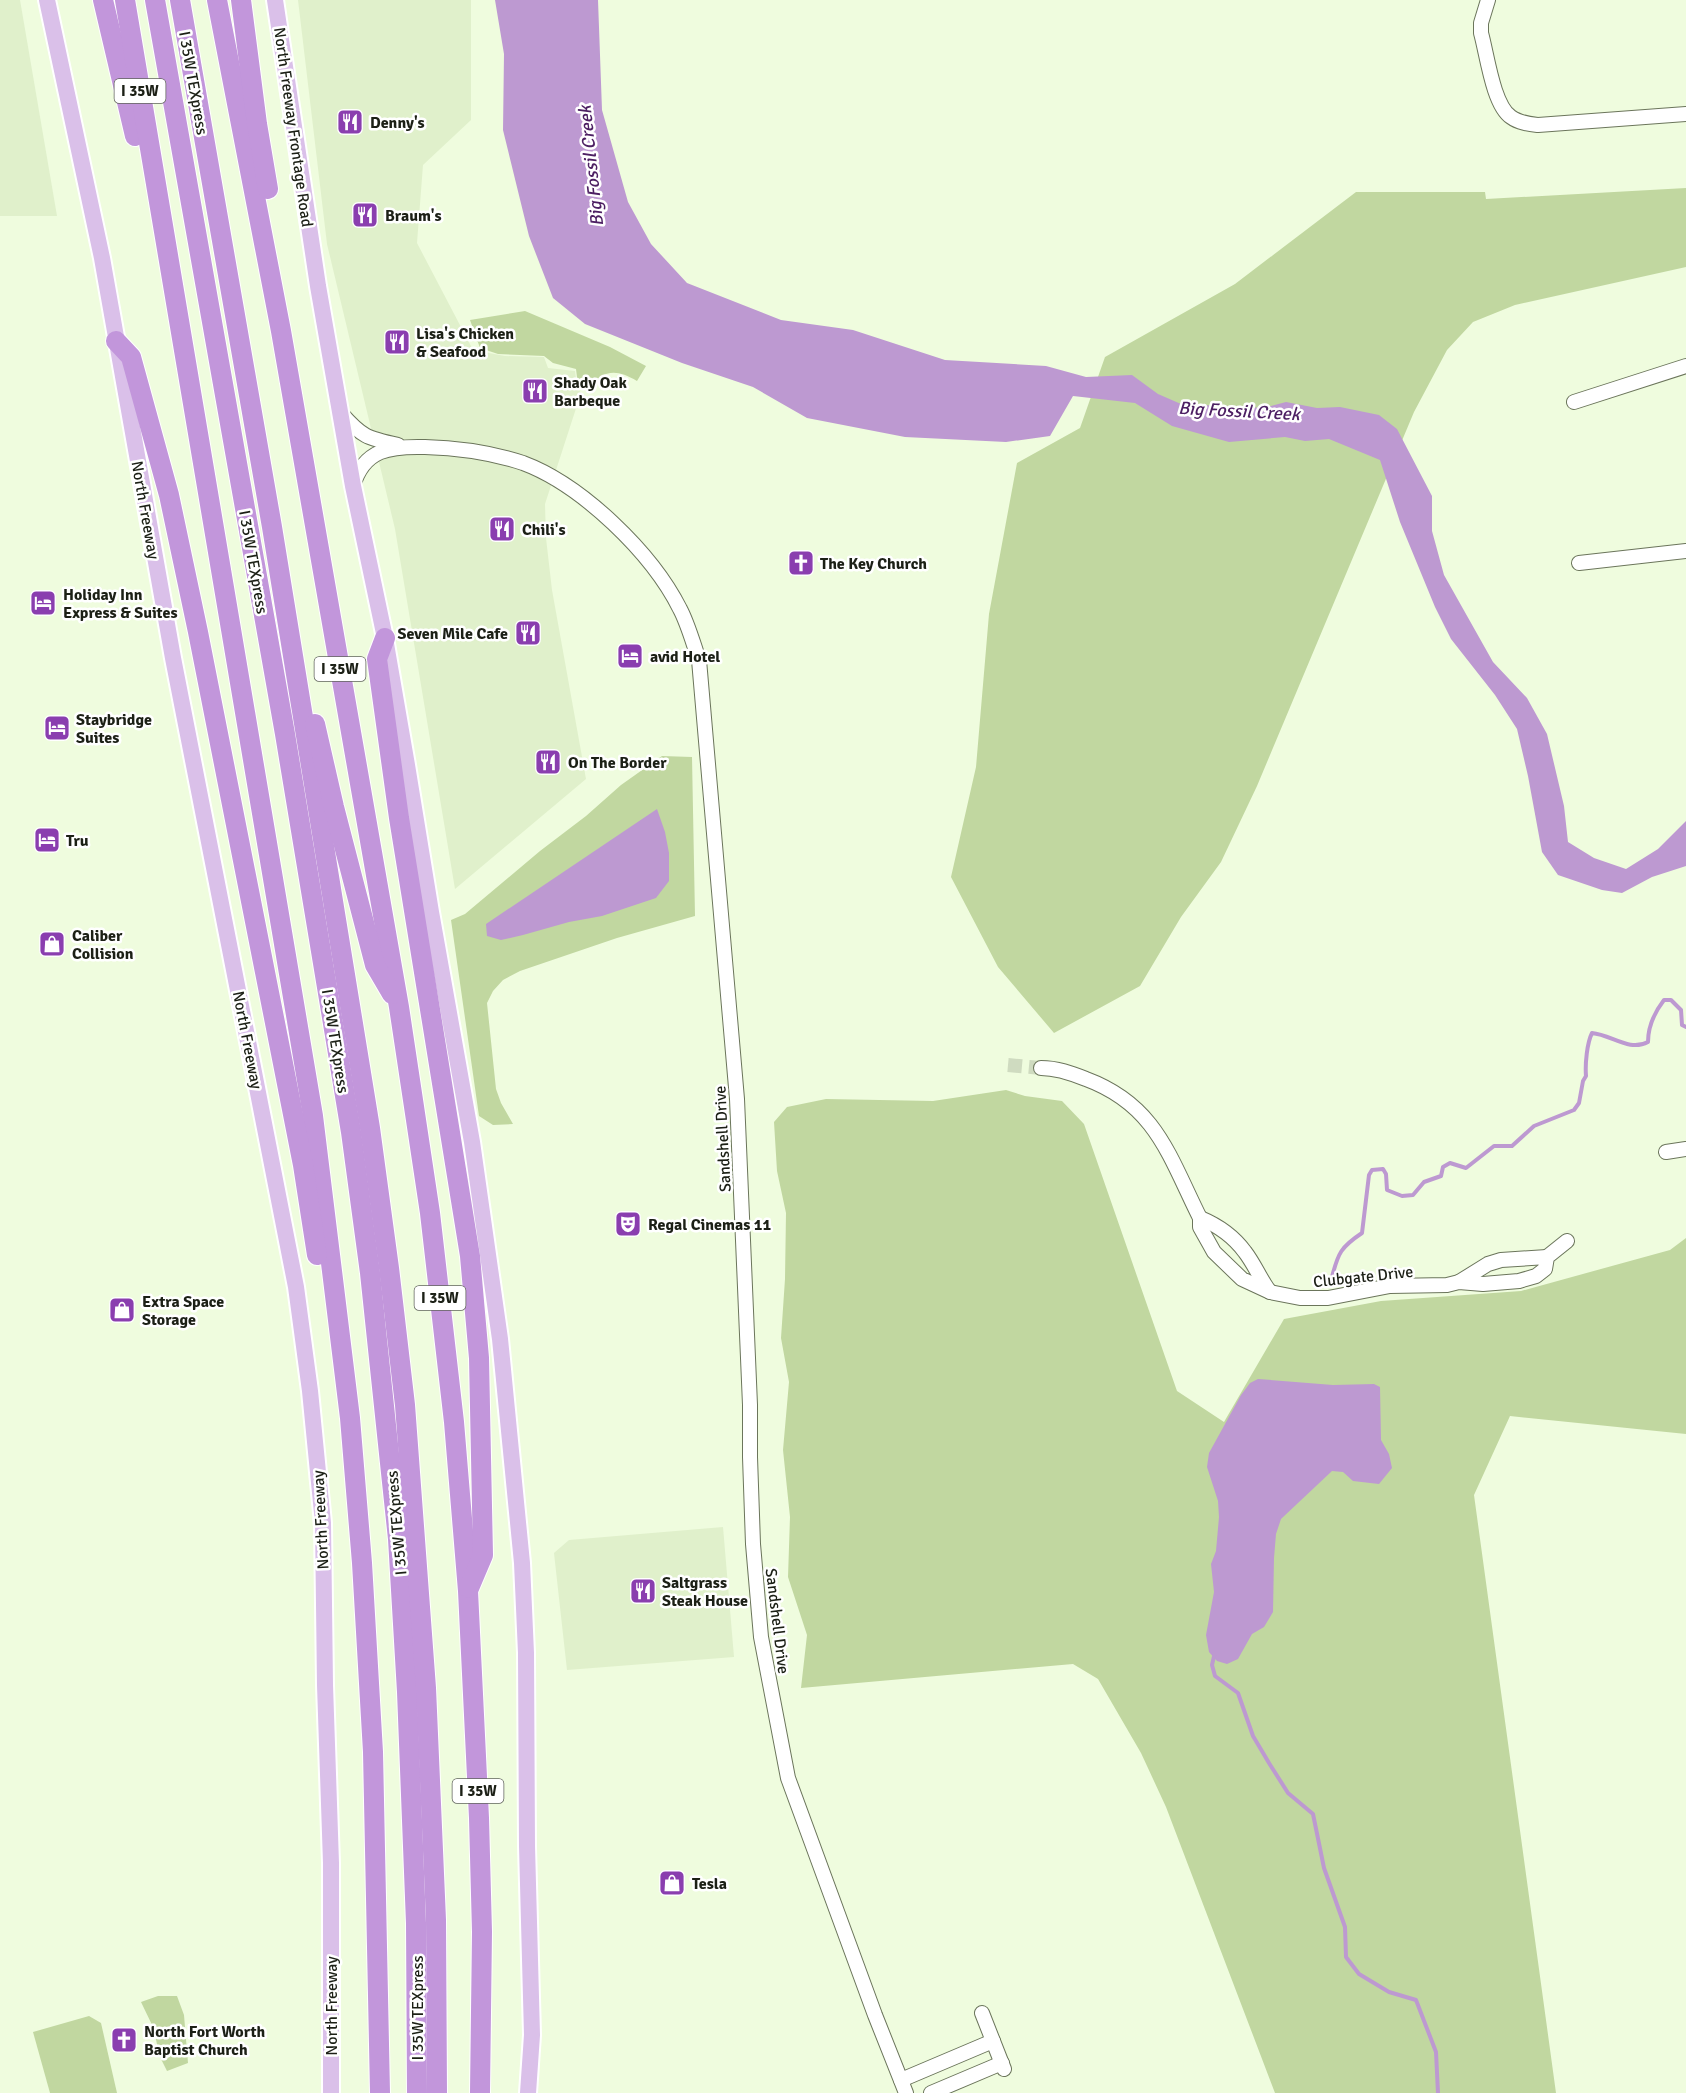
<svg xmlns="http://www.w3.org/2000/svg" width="1686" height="2093" font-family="Signika,sans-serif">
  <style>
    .built { fill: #e0f0cb }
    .green { fill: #c1d7a0 }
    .water { fill: #bd99d1 }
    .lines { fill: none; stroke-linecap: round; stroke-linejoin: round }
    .stream { stroke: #bd99d1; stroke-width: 4 }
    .minor-tunnel { stroke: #cfdbc0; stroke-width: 14; stroke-dasharray: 14 7; stroke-linecap: butt }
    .minor-casing { stroke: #6b755b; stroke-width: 16 }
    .major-casing { stroke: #fff; stroke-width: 20 }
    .highway-casing { stroke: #fff; stroke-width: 22 }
    .minor { stroke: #fff; stroke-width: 14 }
    .major { stroke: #dac0e9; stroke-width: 16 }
    .highway { stroke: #c296db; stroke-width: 20 }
    .labels { text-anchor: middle; stroke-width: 5; stroke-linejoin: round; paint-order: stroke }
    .shield { fill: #fff; stroke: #60635c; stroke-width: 1.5 }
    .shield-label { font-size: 15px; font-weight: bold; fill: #1c2016 }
    .street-label { font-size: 16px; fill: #1c2016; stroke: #fff }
    .poi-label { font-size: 16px; font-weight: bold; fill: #1c2016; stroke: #fff; text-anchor: start }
    .water-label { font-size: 18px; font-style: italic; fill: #4d2063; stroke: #fff }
  </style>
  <rect width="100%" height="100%" fill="#effcde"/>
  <g class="built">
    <polygon points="0,0 20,0 57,216 0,216"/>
    <polygon points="298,0 471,0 471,120 423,165 417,243 473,350 505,356 544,357 548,368 575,371 577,387 581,393 545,504 546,538 552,590 586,779 455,889 395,529 327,244"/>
    <polygon points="723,1527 734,1657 567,1670 554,1553 569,1540"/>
  </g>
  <g class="green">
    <polygon points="1686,188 1686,267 1515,305 1473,322 1447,350 1414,412 1257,786 1221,862 1181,917 1140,986 1054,1033 998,967 951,877 976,767 989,614 1017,463 1080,428 1105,357 1235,284 1356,192 1485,192 1486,199"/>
    <path d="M525,311L610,347L646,366L637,381C615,368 604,370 586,389L578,385L576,369L553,363L544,356L498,354L480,348L470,320Z"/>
    <polygon points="662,756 692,757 695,916 617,938 520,971 503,980 493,991 487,1003 496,1089 501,1103 513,1124 493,1125 479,1116 451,920 465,914 540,851 586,816 621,785"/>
    <polygon points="1006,1090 1025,1096 1062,1101 1084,1124 1177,1391 1224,1422 1284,1319 1381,1301 1521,1291 1670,1250 1686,1238 1686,1434 1510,1416 1474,1495 1556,2093 1275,2093 1166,1807 1141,1753 1098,1679 1073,1664 801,1688 807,1635 788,1577 790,1517 783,1450 789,1382 781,1338 785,1279 786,1213 777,1171 774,1122 787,1107 826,1099 933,1101"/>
    <polygon points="158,1996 177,1996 184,2015 188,2063 167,2071 159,2055 154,2029 141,2002"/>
    <polygon points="89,2016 101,2023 117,2093 50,2093 33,2032"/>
  </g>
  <g class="water">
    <polygon points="495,0 598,0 602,110 628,202 651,244 687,283 781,320 853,330 945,360 1046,366 1086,377 1132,375 1158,394 1181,404 1263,408 1286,402 1317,408 1340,407 1379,415 1397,429 1432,496 1432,531 1444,575 1493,662 1527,698 1547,734 1564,806 1568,842 1594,858 1626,869 1658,849 1686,821 1686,866 1652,877 1622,893 1602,890 1558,875 1542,852 1528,776 1517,729 1495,695 1451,639 1435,607 1400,522 1380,460 1329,439 1305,441 1285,437 1229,442 1172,426 1135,403 1073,396 1050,436 1006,442 905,437 807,418 753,387 682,363 585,324 553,298 529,236 503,130 504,54"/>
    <polygon points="657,809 665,832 669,853 669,881 656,898 602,916 569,922 523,935 501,940 487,936 486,924"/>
    <polygon points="1258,1379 1333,1385 1374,1384 1380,1387 1381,1440 1389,1454 1392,1468 1379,1484 1353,1481 1343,1472 1332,1471 1281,1519 1276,1534 1274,1558 1273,1612 1264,1627 1252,1634 1238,1659 1227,1664 1217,1661 1209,1652 1206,1635 1214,1592 1211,1564 1216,1551 1219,1517 1218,1501 1207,1467 1209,1453 1241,1395 1250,1383"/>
  </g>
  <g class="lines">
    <g class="stream">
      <path d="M1332,1277C1338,1253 1341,1247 1362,1233L1369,1175L1372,1170L1383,1169L1386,1174L1387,1190L1402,1196L1413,1195L1424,1182L1441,1176L1443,1167L1450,1163L1466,1168L1494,1146H1512L1534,1126L1574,1110L1579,1103L1583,1081L1586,1076C1585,1064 1587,1043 1592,1033C1612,1035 1629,1052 1648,1042C1648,1026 1654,1013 1664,1000H1671L1681,1010L1682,1025L1686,1027"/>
      <polyline points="1215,1652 1212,1665 1215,1676 1238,1693 1253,1736 1269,1763 1288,1793 1313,1814 1324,1868 1345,1927 1346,1957 1359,1974 1389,1992 1416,2000 1436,2052 1438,2093"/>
    </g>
    <polyline class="minor-tunnel" points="1008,1065 1041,1068"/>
    <defs>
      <g id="minor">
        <path d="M1488,0L1481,23V33C1487,54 1493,105 1511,117C1519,123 1529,124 1538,125L1686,114"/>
        <polyline points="1574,402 1686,366"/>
        <path d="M341,413C362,437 367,438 398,445"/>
        <path d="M353,486C364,449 390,446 425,447C458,448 490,452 523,463C582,485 652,553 680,609C688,624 693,643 699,660L737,1099L750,1405V1457L753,1544L761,1637L788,1778L875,2015L906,2093"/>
        <polyline points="1579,563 1686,551"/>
        <path d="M1041,1068C1057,1068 1071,1073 1086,1079C1156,1105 1169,1156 1200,1218V1227L1214,1252L1242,1279L1270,1292L1300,1298H1328L1390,1286L1447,1285L1459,1282L1483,1284L1519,1281L1536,1276L1545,1269L1547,1257L1567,1241"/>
        <polyline points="1666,1152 1686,1149"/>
        <path d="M1200,1218C1217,1225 1234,1237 1245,1252C1255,1265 1260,1279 1270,1292"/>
        <polyline points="1459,1282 1488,1264 1501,1260 1547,1257"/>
        <polyline points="982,2013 1004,2069"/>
        <polyline points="901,2080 993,2041"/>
        <polyline points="931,2093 1002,2063"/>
      </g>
      <g id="major">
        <polyline points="47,0 102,258 173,658 296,1287 310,1391 323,1523 325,1685 331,1863 331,2093"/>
        <polyline points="275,0 318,286 353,486 385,638 407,765 431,912 472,1142 500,1339 522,1563 526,1653 527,1846 532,2035 528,2093"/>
      </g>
      <g id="highway">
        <polyline points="103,0 135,136"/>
        <polyline points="125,0 313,1116 350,1418 362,1563 373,1752 380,2093"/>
        <polyline points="155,0 285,734 351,1132 370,1273 398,1539 407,1692 416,1923 417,2093"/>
        <polyline points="180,0 272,527 370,1128 389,1268 405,1405 426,1688 436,1920 437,2093"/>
        <polyline points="217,0 281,331 399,1007 430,1213 454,1422 468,1591 479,1818 482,1932 480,2093"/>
        <polyline points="241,0 257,124 268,189"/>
        <polyline points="116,341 131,357 169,495 198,632 303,1165 317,1255"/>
        <polyline points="385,638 377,659 399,818 470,1256 479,1358 483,1555 469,1588"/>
        <polyline points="315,724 334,807 375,965 392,994"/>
      </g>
    </defs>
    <use href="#minor" class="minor-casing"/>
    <use href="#major" class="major-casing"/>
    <use href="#highway" class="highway-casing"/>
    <use href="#minor" class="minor"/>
    <use href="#major" class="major"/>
    <use href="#highway" class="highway"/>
  </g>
  <defs>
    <symbol id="restaurant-square" viewBox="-11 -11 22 22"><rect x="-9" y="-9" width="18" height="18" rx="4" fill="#8a3eaf" stroke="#fff"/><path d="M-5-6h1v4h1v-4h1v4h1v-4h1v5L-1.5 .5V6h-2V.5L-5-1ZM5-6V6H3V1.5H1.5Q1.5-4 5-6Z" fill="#fff"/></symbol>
    <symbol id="church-square" viewBox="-11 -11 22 22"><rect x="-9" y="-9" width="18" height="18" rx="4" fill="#8a3eaf" stroke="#fff"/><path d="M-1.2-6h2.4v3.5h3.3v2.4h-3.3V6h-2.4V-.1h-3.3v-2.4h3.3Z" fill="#fff"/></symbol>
    <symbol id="hotel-square" viewBox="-11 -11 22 22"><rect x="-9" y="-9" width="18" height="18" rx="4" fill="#8a3eaf" stroke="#fff"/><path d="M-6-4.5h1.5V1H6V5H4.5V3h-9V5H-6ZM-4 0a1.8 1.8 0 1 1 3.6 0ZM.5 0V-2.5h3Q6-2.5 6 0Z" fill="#fff"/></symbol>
    <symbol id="shop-square" viewBox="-11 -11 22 22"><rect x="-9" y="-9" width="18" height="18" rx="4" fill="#8a3eaf" stroke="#fff"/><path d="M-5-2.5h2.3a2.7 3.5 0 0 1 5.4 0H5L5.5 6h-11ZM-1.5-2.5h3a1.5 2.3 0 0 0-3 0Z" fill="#fff"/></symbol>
    <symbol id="theatre-square" viewBox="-11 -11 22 22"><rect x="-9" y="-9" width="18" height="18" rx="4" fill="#8a3eaf" stroke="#fff"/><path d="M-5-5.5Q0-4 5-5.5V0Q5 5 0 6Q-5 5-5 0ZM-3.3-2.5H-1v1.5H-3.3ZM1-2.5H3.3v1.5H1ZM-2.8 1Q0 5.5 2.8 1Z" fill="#fff"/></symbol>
  </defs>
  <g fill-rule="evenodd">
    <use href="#restaurant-square" x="335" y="107" width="30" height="30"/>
    <use href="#restaurant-square" x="350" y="200" width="30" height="30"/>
    <use href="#restaurant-square" x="382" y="327" width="30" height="30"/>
    <use href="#restaurant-square" x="520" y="376" width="30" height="30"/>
    <use href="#restaurant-square" x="487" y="514" width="30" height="30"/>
    <use href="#church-square" x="786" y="548" width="30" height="30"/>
    <use href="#hotel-square" x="28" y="588" width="30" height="30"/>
    <use href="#restaurant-square" x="513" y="618" width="30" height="30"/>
    <use href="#hotel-square" x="615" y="641" width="30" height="30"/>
    <use href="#hotel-square" x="42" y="713" width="30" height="30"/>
    <use href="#restaurant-square" x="533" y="747" width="30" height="30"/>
    <use href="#hotel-square" x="32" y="825" width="30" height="30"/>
    <use href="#shop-square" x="37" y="929" width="30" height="30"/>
    <use href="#theatre-square" x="613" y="1209" width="30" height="30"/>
    <use href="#shop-square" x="107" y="1295" width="30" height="30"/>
    <use href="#restaurant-square" x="628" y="1576" width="30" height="30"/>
    <use href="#shop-square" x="657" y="1868" width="30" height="30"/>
    <use href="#church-square" x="109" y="2025" width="30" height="30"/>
  </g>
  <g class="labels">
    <g class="shield">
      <rect x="114.5" y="79" width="51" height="24" rx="4.5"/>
      <rect x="314.5" y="657" width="51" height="24" rx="4.5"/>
      <rect x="414.5" y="1286" width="51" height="24" rx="4.5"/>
      <rect x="452.5" y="1779" width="51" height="24" rx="4.5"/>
    </g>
    <g class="shield-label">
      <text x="140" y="96">I 35W</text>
      <text x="340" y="674">I 35W</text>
      <text x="440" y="1303">I 35W</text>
      <text x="478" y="1796">I 35W</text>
    </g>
    <g class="street-label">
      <text transform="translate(194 83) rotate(80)" y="6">I 35W TEXpress</text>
      <text transform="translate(294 127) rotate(82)" y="6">North Freeway Frontage Road</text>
      <text transform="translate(146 510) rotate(80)" y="6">North Freeway</text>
      <text transform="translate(254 562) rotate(80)" y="6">I 35W TEXpress</text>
      <text transform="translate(248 1040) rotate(79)" y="6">North Freeway</text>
      <text transform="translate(336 1041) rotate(81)" y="6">I 35W TEXpress</text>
      <text transform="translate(722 1139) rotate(-93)" y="6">Sandshell Drive</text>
      <text transform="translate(1363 1276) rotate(-6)" y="6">Clubgate Drive</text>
      <text transform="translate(320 1520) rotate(-93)" y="6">North Freeway</text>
      <text transform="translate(396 1523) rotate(-95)" y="6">I 35W TEXpress</text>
      <text transform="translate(778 1621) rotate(83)" y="6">Sandshell Drive</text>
      <text transform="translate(331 2006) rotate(-90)" y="6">North Freeway</text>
      <text transform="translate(417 2008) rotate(-90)" y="6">I 35W TEXpress</text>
    </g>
    <g class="poi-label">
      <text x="370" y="128">Denny's</text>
      <text x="385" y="221">Braum's</text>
      <text x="416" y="339">Lisa's Chicken<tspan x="416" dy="18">&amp; Seafood</tspan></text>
      <text x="554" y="388">Shady Oak<tspan x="554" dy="18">Barbeque</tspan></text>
      <text x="522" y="535">Chili's</text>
      <text x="820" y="569">The Key Church</text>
      <text x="63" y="600">Holiday Inn<tspan x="63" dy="18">Express &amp; Suites</tspan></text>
      <text x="508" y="639" text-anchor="end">Seven Mile Cafe</text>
      <text x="650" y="662">avid Hotel</text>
      <text x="76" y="725">Staybridge<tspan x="76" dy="18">Suites</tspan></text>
      <text x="568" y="768">On The Border</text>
      <text x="66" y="846">Tru</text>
      <text x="72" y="941">Caliber<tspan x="72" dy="18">Collision</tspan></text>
      <text x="648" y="1230">Regal Cinemas 11</text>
      <text x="142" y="1307">Extra Space<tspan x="142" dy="18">Storage</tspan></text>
      <text x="662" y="1588">Saltgrass<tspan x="662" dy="18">Steak House</tspan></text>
      <text x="692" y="1889">Tesla</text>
      <text x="144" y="2037">North Fort Worth<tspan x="144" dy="18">Baptist Church</tspan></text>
    </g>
    <g class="water-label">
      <text transform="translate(591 166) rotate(-96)" y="6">Big Fossil Creek</text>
      <text transform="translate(1239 411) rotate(3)" y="6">Big Fossil Creek</text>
    </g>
  </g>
</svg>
